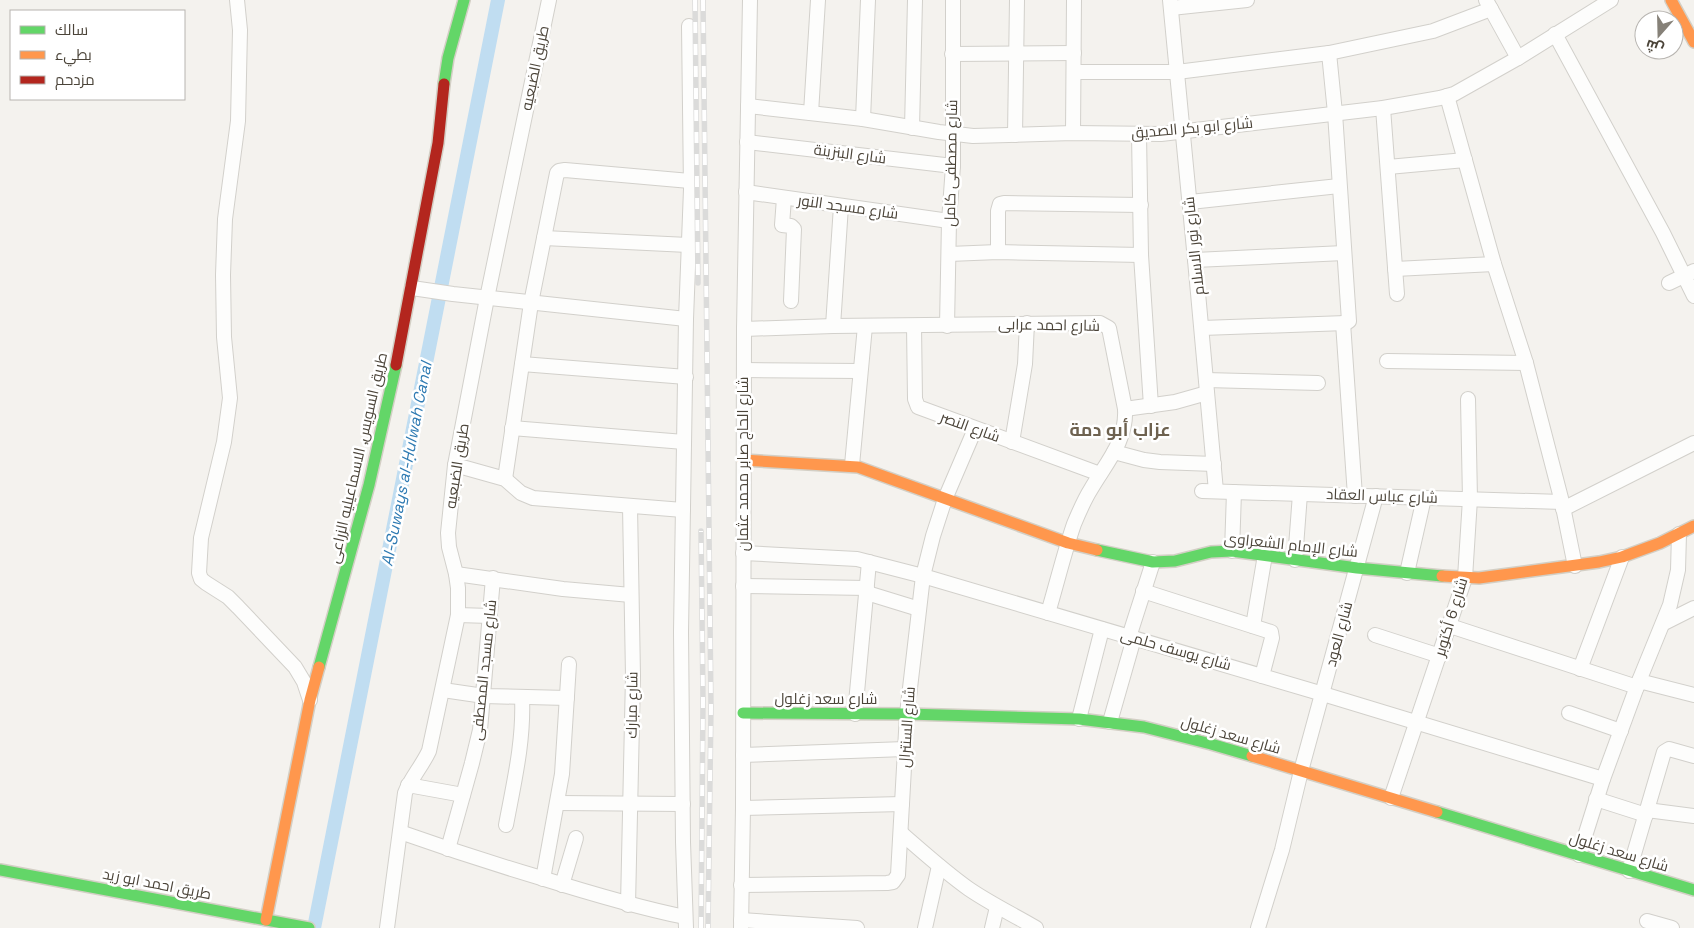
<svg xmlns="http://www.w3.org/2000/svg" width="1694" height="928" font-family="'Space Grotesk',Cairo,sans-serif">
  <style>
    .lines { fill: none; stroke-linecap: round; stroke-linejoin: round }
    .canal { stroke: #c0ddf1; stroke-width: 14 }
    .street-casing { stroke: #d2d0cb; stroke-width: 16 }
    .fast-casing { stroke: #d3cfc5; stroke-width: 14 }
    .slow-casing { stroke: #d3cfc5; stroke-width: 14 }
    .jam-casing { stroke: #d3cfc5; stroke-width: 14 }
    .street { stroke: #fdfdfc; stroke-width: 14 }
    .fast { stroke: #63d668; stroke-width: 11 }
    .slow { stroke: #ff974d; stroke-width: 11 }
    .jam { stroke: #b3261e; stroke-width: 11 }
    .rail-casing { stroke: #dbdbda; stroke-width: 5.5 }
    .rail { stroke: #fff; stroke-width: 4; stroke-dasharray: 11; stroke-linecap: butt }
    .labels { text-anchor: middle; stroke-width: 5; stroke-linejoin: round; paint-order: stroke }
    .street-label { font-size: 15px; fill: #4b4439; stroke: #fff }
    .water-label { font-size: 16px; font-style: italic; fill: #2e7ab2; stroke: #fff }
    .quarter-label { font-size: 18px; font-weight: bold; fill: #6e6250; stroke: #fff }
  </style>
  <rect width="100%" height="100%" fill="#f4f2ee"/>
  <g class="lines">
    <polyline class="canal" points="314,928 498,0"/>
    <defs>
      <g id="street">
        <polyline points="237,0 240,30 238,121 225,219 223,275 224,337 230,398 224,442 201,538 199,573 201,579 206,583 228,597 238,607 295,667 304,682 310,700"/>
        <polyline points="1170,0 1195,260 1216,491"/>
        <polyline points="1486,0 1518,58"/>
        <polyline points="1171,8 1247,0"/>
        <polyline points="1555,34 1663,233 1694,296"/>
        <polyline points="952,54 1074,53"/>
        <polyline points="1074,72 1177,72 1329,53 1433,31 1491,9"/>
        <polyline points="1447,96 1494,264 1526,363 1562,502 1575,566"/>
        <polyline points="748,106 863,119 939,132 973,136 1073,133 1161,134 1383,108 1440,98 1454,94 1518,58 1611,0"/>
        <polyline points="1383,108 1397,294"/>
        <polyline points="811,113 818,0"/>
        <polyline points="863,119 868,0"/>
        <polyline points="912,128 915,0"/>
        <polyline points="1073,133 1074,0"/>
        <polyline points="1139,134 1141,255 1151,406"/>
        <polyline points="1015,135 1017,0"/>
        <polyline points="747,142 953,166"/>
        <polyline points="1388,167 1465,160"/>
        <polyline points="746,192 949,221"/>
        <polyline points="784,198 782,225 791,226 794,229 791,301"/>
        <polyline points="1190,202 1339,186"/>
        <polyline points="544,238 688,245"/>
        <polyline points="998,252 998,211 1000,204 1004,203 1141,205"/>
        <polyline points="949,254 998,252 1141,255"/>
        <polyline points="1195,260 1344,253"/>
        <polyline points="1395,269 1494,264"/>
        <polyline points="1669,283 1694,271"/>
        <polyline points="412,288 453,294 686,319"/>
        <polyline points="1343,323 1355,496"/>
        <polyline points="833,326 841,206"/>
        <polyline points="914,326 915,399 918,407 1100,474"/>
        <polyline points="947,326 949,221 953,166 953,0"/>
        <polyline points="1202,328 1346,323 1349,321 1335,113 1329,53"/>
        <path d="M744,329L833,326L1100,323L1109,328L1125,409C1127,441 1106,463 1091,489C1084,500 1079,512 1074,524C1064,553 1057,583 1048,613"/>
        <polyline points="1387,361 1526,363"/>
        <polyline points="522,364 686,377"/>
        <polyline points="744,370 860,371"/>
        <polyline points="1206,380 1318,383"/>
        <polyline points="1125,409 1175,402 1207,393"/>
        <polyline points="512,428 684,442"/>
        <polyline points="1012,442 1025,364 1027,323"/>
        <polyline points="1114,452 1144,460 1160,462 1214,464"/>
        <polyline points="455,465 505,479 521,493 533,498 683,510"/>
        <polyline points="852,465 865,326"/>
        <polyline points="505,479 531,303 557,173 559,171 565,170 690,181"/>
        <polyline points="1202,491 1562,502"/>
        <polyline points="1563,509 1694,443"/>
        <polyline points="1232,551 1234,492"/>
        <polyline points="743,553 857,559 923,576 1323,694 1603,779"/>
        <polyline points="1295,560 1300,494"/>
        <polyline points="1407,573 1424,498"/>
        <polyline points="456,574 563,589 631,595"/>
        <polyline points="743,586 867,588"/>
        <polyline points="1143,591 1271,632 1272,638 1262,676"/>
        <polyline points="867,593 919,609"/>
        <polyline points="458,615 490,616"/>
        <polyline points="1664,623 1694,608"/>
        <polyline points="1253,626 1265,555"/>
        <polyline points="1450,626 1637,687"/>
        <polyline points="1375,635 1440,656"/>
        <polyline points="1129,637 1153,562"/>
        <polyline points="1580,669 1622,557"/>
        <polyline points="1639,681 1694,695"/>
        <polyline points="443,690 484,696 567,698"/>
        <polyline points="1569,713 1621,731"/>
        <polyline points="855,714 869,562"/>
        <polyline points="1079,719 1102,629"/>
        <polyline points="1110,722 1134,638"/>
        <polyline points="743,755 905,749"/>
        <polyline points="408,785 463,795"/>
        <polyline points="1391,798 1465,578 1470,499 1468,399"/>
        <polyline points="1596,799 1646,815"/>
        <polyline points="558,803 683,804"/>
        <polyline points="743,808 902,804"/>
        <polyline points="1647,810 1694,816"/>
        <path d="M506,825C514,782 524,741 522,697"/>
        <path d="M400,832C445,848 491,863 538,877C586,892 635,907 685,917"/>
        <path d="M901,833C923,852 945,872 969,889C991,904 1014,915 1036,928"/>
        <polyline points="448,849 472,763 480,730 493,578"/>
        <polyline points="1579,855 1603,779 1639,681 1670,605 1678,570 1679,534"/>
        <polyline points="1629,871 1664,752 1669,749 1694,756"/>
        <polyline points="543,879 562,774 569,664"/>
        <polyline points="562,885 576,838"/>
        <polyline points="741,885 887,883 893,882 898,875 907,714 923,576 933,536 945,499 975,429"/>
        <polyline points="628,905 633,676 630,506"/>
        <polyline points="741,920 857,928"/>
        <polyline points="1647,921 1672,928"/>
        <path d="M387,928L405,793C411,778 422,766 429,751L458,615V588L456,574L449,547L448,533L455,465L487,298L549,0"/>
        <polyline points="686,928 683,842 681,632 686,319 691,189 689,26"/>
        <polyline points="741,928 743,808 744,329 750,0"/>
        <polyline points="925,928 939,866"/>
        <polyline points="992,928 997,907"/>
        <polyline points="1258,928 1282,850 1301,771 1376,496"/>
      </g>
      <g id="fast">
        <polyline points="444,84 448,58 464,0"/>
        <polyline points="1097,550 1153,562 1175,561 1211,552 1232,551 1357,568 1442,576"/>
        <polyline points="319,667 369,485 396,365"/>
        <polyline points="743,713 907,714 1079,719 1144,727 1211,744 1252,756"/>
        <polyline points="1437,812 1694,890"/>
        <polyline points="0,870 309,928"/>
      </g>
      <g id="slow">
        <polyline points="1671,0 1694,42"/>
        <polyline points="743,460 858,467 1068,543 1097,550"/>
        <polyline points="1442,576 1479,578 1599,562 1622,557 1660,543 1694,526"/>
        <polyline points="1252,756 1437,812"/>
        <polyline points="266,920 310,700 319,667"/>
      </g>
      <polyline id="jam" points="396,365 438,143 444,84"/>
    </defs>
    <use href="#street" class="street-casing"/>
    <use href="#fast" class="fast-casing"/>
    <use href="#slow" class="slow-casing"/>
    <use href="#jam" class="jam-casing"/>
    <use href="#street" class="street"/>
    <use href="#fast" class="fast"/>
    <use href="#slow" class="slow"/>
    <use href="#jam" class="jam"/>
    <defs>
      <g id="rail">
        <polyline points="695,0 698,283"/>
        <polyline points="703,0 711,707 708,928"/>
        <polyline points="701,928 703,701 701,531"/>
      </g>
    </defs>
    <use href="#rail" class="rail-casing"/>
    <use href="#rail" class="rail"/>
  </g>
  <g class="labels">
    <g class="street-label">
      <text transform="translate(535 68) rotate(-78)" y="5">طريق الضبعيه</text>
      <text transform="translate(1192 128) rotate(-5)" y="5">شارع ابو بكر الصديق</text>
      <text transform="translate(850 154) rotate(7)" y="5">شارع البنزينة</text>
      <text transform="translate(951 163) rotate(-89)" y="5">شارع مصطفى كامل</text>
      <text transform="translate(848 207) rotate(8)" y="5">شارع مسجد النور</text>
      <text transform="translate(1194 246) rotate(-96)" y="5">شارع نور الاسلام</text>
      <text transform="translate(1049 325) rotate(1)" y="5">شارع احمد عرابى</text>
      <text transform="translate(970 427) rotate(20)" y="5">شارع النصر</text>
      <text transform="translate(358 458) rotate(-77)" y="5">طريق السويس, الاسماعيليه الزراعى</text>
      <text transform="translate(743 464) rotate(-90)" y="5">شارع الحاج صابر محمد عثمان</text>
      <text transform="translate(457 466) rotate(-81)" y="5">طريق الضبعيه</text>
      <text transform="translate(1382 496) rotate(2)" y="5">شارع عباس العقاد</text>
      <text transform="translate(1291 545) rotate(6)" y="5">شارع الإمام الشعراوى</text>
      <text transform="translate(1451 617) rotate(-73)" y="5">شارع 6 أكتوبر</text>
      <text transform="translate(1339 634) rotate(-75)" y="5">شارع العود</text>
      <text transform="translate(1176 650) rotate(16)" y="5">شارع يوسف حلمى</text>
      <text transform="translate(484 670) rotate(-84)" y="5">شارع مسجد المصطفى</text>
      <text x="826" y="704">شارع سعد زغلول</text>
      <text transform="translate(632 705) rotate(-89)" y="5">شارع مبارك</text>
      <text transform="translate(907 727) rotate(-86)" y="5">شارع السنترال</text>
      <text transform="translate(1231 735) rotate(16)" y="5">شارع سعد زغلول</text>
      <text transform="translate(1619 852) rotate(17)" y="5">شارع سعد زغلول</text>
      <text transform="translate(157 884) rotate(11)" y="5">طريق احمد ابو زيد</text>
    </g>
    <g class="water-label">
      <text transform="translate(406 464) rotate(-79)" y="6">Al-Suways al-Ḥulwah Canal</text>
    </g>
    <g class="quarter-label">
      <text x="1120" y="436">عزاب أبو دمة</text>
    </g>
  </g>
  <rect x="10" y="10" width="175" height="90" fill="#ffffff" stroke="#b7b4b0"/>
  <rect x="20" y="26" width="25" height="8" fill="#63d668" stroke="#b7b4b0"/>
  <text x="55" y="35" font-size="15" fill="#4b4439">سالك</text>
  <rect x="20" y="51" width="25" height="8" fill="#ff974d" stroke="#b7b4b0"/>
  <text x="55" y="60" font-size="15" fill="#4b4439">بطيء</text>
  <rect x="20" y="76" width="25" height="8" fill="#b3261e" stroke="#b7b4b0"/>
  <text x="55" y="85" font-size="15" fill="#4b4439">مزدحم</text>
  <g transform="translate(1659 35) rotate(200)"><circle r="24" fill="#ffffff" stroke="#b7b4b0"/>
  <path d="M0-4L9 19L0 12L-9 19Z" fill="#868178"/>
  <text y="-8" font-size="14" font-weight="bold" text-anchor="middle" fill="#4b4439">ش</text>
  </g>
</svg>
